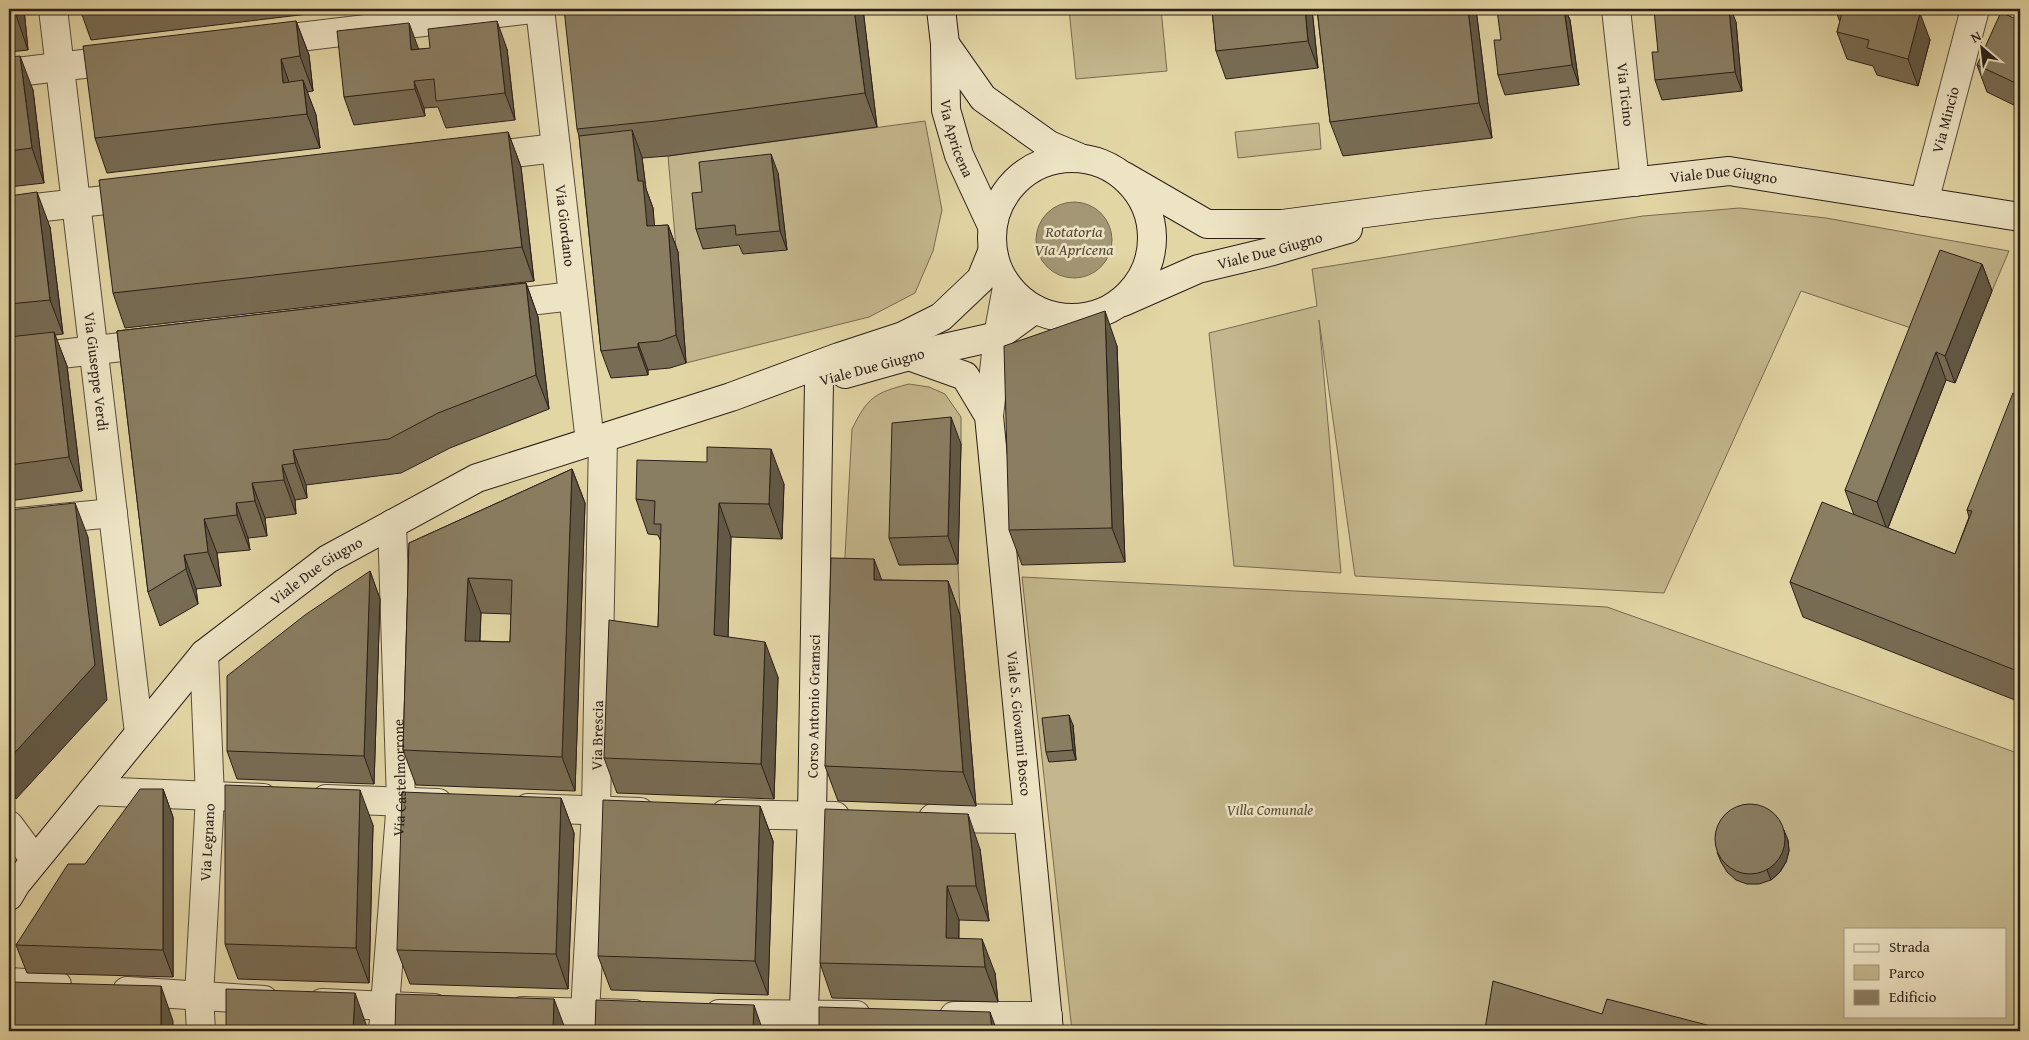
<svg xmlns="http://www.w3.org/2000/svg" width="2029" height="1040" font-family="'Gentium Book Plus',serif">
  <style>
    .green { fill: #c4b78d; stroke: #776a53; fill-rule: evenodd }
    .water { fill: #a49775; stroke: #736750 }
    .lines { fill: none; stroke-linecap: round; stroke-linejoin: round }
    .street-casing { stroke: #584c3c; stroke-width: 30 }
    .secondary-casing { stroke: #2a1e19; stroke-width: 30 }
    .street { stroke: #ede4c4; stroke-width: 28 }
    .secondary { stroke: #ede4c4; stroke-width: 28 }
    .wall { fill: #776c54; stroke: #2a1e19; fill-rule: evenodd }
    .shaded-wall { fill: #615845; stroke: #2a1e19 }
    .building { fill: #8a7e62; stroke: #2a1e19; fill-rule: evenodd }
    .labels { text-anchor: middle; stroke-width: 5; stroke-linejoin: round; paint-order: stroke }
    .street-label { font-size: 15px; fill: #2a1e19; stroke: #ede4c4 }
    .park-label { font-size: 15px; font-style: italic; fill: #584c3c; stroke: #ede4c4 }
    .water-label { font-size: 16px; font-style: italic; fill: #554839; stroke: #ede4c4 }
  </style>
  <rect width="100%" height="100%" fill="#e3d6a5"/>
  <filter id="stains"><feTurbulence type="fractalNoise" baseFrequency=".004" numOctaves="4"/><feColorMatrix values="0 0 0 0 .2 0 0 0 0 .09 0 0 0 0 .02 0 0 0 .5 -.17"/></filter>
  <radialGradient id="worn" r=".72"><stop offset=".6" stop-color="#630" stop-opacity="0"/><stop offset="1" stop-color="#630" stop-opacity=".3"/></radialGradient>
  <g class="green">
    <polygon points="1069,9 1161,9 1167,71 1076,79"/>
    <polygon points="925,121 942,210 933,251 915,293 869,317 686,363 668,156"/>
    <polygon points="1319,123 1321,149 1238,158 1235,132"/>
    <polygon points="1740,208 1826,218 2009,251 1992,291 1950,278 1917,330 1801,291 1664,593 1355,576 1319,320 1341,573 1234,566 1209,333 1317,306 1312,269 1643,216"/>
    <path d="M909,384L929,387L945,394L961,417V444L899,565L958,564L960,615L843,593L852,429C868,397 874,393 909,384Z"/>
    <path d="M1022,577L1607,607L2020,754V1031H1072ZM1845,929H2005V1016H1845Z"/>
  </g>
  <circle class="water" cx="1074" cy="240" r="38"/>
  <g class="lines">
    <defs>
      <g id="street">
        <path id="s1" d="M53,9L139,733"/>
        <path id="s2" d="M540,9L590,442"/>
        <path id="s3" d="M1616,9L1635,182"/>
        <polyline points="266,41 532,9"/>
        <polyline points="9,73 124,59"/>
        <polyline points="478,157 556,148"/>
        <path id="s4" d="M1924,202L1975,9"/>
        <polyline points="9,211 140,196"/>
        <polyline points="495,305 573,296"/>
        <polyline points="9,360 156,343"/>
        <polyline points="989,416 998,336 1007,287"/>
        <polyline points="9,523 113,513"/>
        <polyline points="92,791 263,798"/>
        <polyline points="326,799 438,803"/>
        <polyline points="528,808 640,812"/>
        <polyline points="725,814 835,816"/>
        <polyline points="933,818 1028,819"/>
        <polyline points="9,825 35,860"/>
        <polyline points="9,982 57,985"/>
        <polyline points="127,991 264,1000"/>
        <polyline points="322,1003 434,1008"/>
        <polyline points="522,1011 634,1014"/>
        <polyline points="719,1014 856,1015"/>
        <polyline points="954,1016 1048,1016"/>
        <path id="s5" d="M201,1031L199,996L210,797L204,654"/>
        <path id="s6" d="M383,1031L401,801L392,524"/>
        <path id="s7" d="M584,1031L596,811L603,438"/>
      </g>
      <g id="secondary">
        <path id="s8" d="M941,9L945,44L946,110L959,155L992,226"/>
        <polyline points="945,44 983,98 1049,145 1078,157"/>
        <circle cx="1072" cy="238" r="80"/>
        <path id="s9" d="M1124,176L1207,224H1282L1427,205L1729,171L2020,217"/>
        <path id="s10" d="M1123,302L1198,269L1269,252L1348,229"/>
        <path id="s11" d="M909,356L965,376L989,416L1049,1031"/>
        <polyline points="845,374 909,356 998,336 1035,309"/>
        <path id="s12" d="M9,896L16,884L204,654L328,559L477,478L731,397L839,357L903,336L941,317L981,279L992,252"/>
        <path id="s13" d="M803,1031L812,816L819,381"/>
      </g>
    </defs>
    <use href="#street" class="street-casing"/>
    <use href="#secondary" class="secondary-casing"/>
    <use href="#street" class="street"/>
    <use href="#secondary" class="secondary"/>
  </g>
  <g class="wall">
    <polygon points="9,9 24,9 28,50 9,52"/>
    <polygon points="80,9 307,9 308,14 91,40"/>
    <polygon points="863,9 877,127 668,156 642,158 646,189 653,208 654,226 668,225 678,252 686,363 670,368 648,370 648,375 611,378 601,351 579,136 577,129"/>
    <polygon points="1212,9 1312,9 1318,68 1226,79 1216,51"/>
    <polygon points="1317,9 1476,9 1492,138 1343,156 1330,122"/>
    <polygon points="1506,9 1565,9 1570,20 1579,85 1505,95 1498,75 1501,40"/>
    <polygon points="1835,9 1915,9 1915,11 1930,40 1918,86 1877,75 1873,66 1847,59 1837,32 1840,22"/>
    <polygon points="296,21 309,55 313,91 307,92 316,115 320,148 107,173 95,138"/>
    <polygon points="2020,21 2020,108 1987,92 1977,65"/>
    <polygon points="1736,22 1742,91 1662,100 1655,80"/>
    <polygon points="418,49 507,49 515,120 446,128 438,107 424,108 425,116 354,125 344,97"/>
    <polygon points="9,57 33,90 44,183 9,187"/>
    <polygon points="508,132 521,167 534,281 125,328 113,293"/>
    <polygon points="778,173 787,250 743,254 739,245 703,249 696,229 702,192"/>
    <polygon points="9,196 50,227 63,334 55,335 67,366 82,491 9,501"/>
    <polygon points="1982,264 1992,291 1955,383 1946,380 1888,528 1955,554 1969,517 1967,510 2020,396 2020,702 1803,617 1790,582 1854,515 1845,490"/>
    <polygon points="526,283 538,317 549,409 450,448 401,473 306,485 307,498 295,500 296,514 265,518 267,536 248,538 250,550 217,553 221,586 196,589 198,604 160,626 148,592 117,331"/>
    <polygon points="1117,346 1125,562 1022,565 1009,530"/>
    <polygon points="961,444 958,564 899,565 889,538"/>
    <path d="M572,469L585,503L575,791L416,785L403,750L409,543ZM481,613L511,614L510,642L480,641Z"/>
    <polygon points="784,484 782,539 731,537 728,637 778,677 774,799 617,793 604,758 658,627 661,542 658,535 648,534 636,499"/>
    <polygon points="370,571 380,599 374,784 237,779 227,751"/>
    <polygon points="882,580 948,581 960,615 976,806 838,801 825,766"/>
    <polygon points="1073,725 1076,760 1049,762 1046,752"/>
    <polygon points="163,789 173,817 173,977 27,973 16,945 85,864"/>
    <polygon points="561,798 574,833 568,989 410,984 397,950"/>
    <polygon points="760,806 773,841 768,995 611,990 598,956"/>
    <polygon points="373,825 369,983 238,979 225,944"/>
    <polygon points="1788,840 1789,851 1786,862 1780,872 1771,880 1759,884 1747,884 1736,880 1727,872 1721,862 1717,852"/>
    <polygon points="980,849 989,921 959,920 959,938 995,973 998,1002 832,998 820,963"/>
  </g>
  <g class="shaded-wall">
    <polygon points="15,9 24,9 28,50 16,15"/>
    <polygon points="854,9 863,9 877,127 865,93"/>
    <polygon points="1305,9 1312,9 1318,68 1308,41"/>
    <polygon points="1468,9 1476,9 1492,138 1479,103"/>
    <polygon points="1564,9 1565,9 1570,20 1579,85 1572,65"/>
    <polygon points="1729,9 1731,9 1736,22 1742,91 1735,72"/>
    <polygon points="1899,9 1915,9 1908,34"/>
    <polygon points="1920,13 1930,40 1918,86 1908,59"/>
    <polygon points="296,21 309,55 313,91 300,56"/>
    <polygon points="497,21 507,49 515,120 505,93"/>
    <polygon points="409,23 419,50 411,50"/>
    <polygon points="20,56 33,90 44,183 32,148"/>
    <polygon points="281,59 293,94 283,83"/>
    <polygon points="303,80 316,115 320,148 307,114"/>
    <polygon points="414,81 424,108 425,116 415,89"/>
    <polygon points="632,130 642,157 646,189 653,208 657,254 647,226 638,181"/>
    <polygon points="508,132 521,167 534,281 522,247"/>
    <polygon points="771,154 778,173 787,250 780,231"/>
    <polygon points="37,192 50,227 63,334 50,300"/>
    <polygon points="668,225 678,252 686,363 676,335"/>
    <polygon points="1982,264 1992,291 1955,383 1945,356"/>
    <polygon points="526,283 538,317 549,409 536,375"/>
    <polygon points="1105,311 1117,346 1125,562 1112,528"/>
    <polygon points="54,332 67,366 82,491 69,457"/>
    <polygon points="638,343 648,370 648,375 638,347"/>
    <polygon points="1936,352 1946,380 1887,530 1877,502"/>
    <polygon points="951,417 961,444 958,564 948,536"/>
    <polygon points="771,449 784,484 782,539 769,504"/>
    <polygon points="293,450 306,485 307,498 295,463"/>
    <polygon points="282,465 295,500 296,514 284,480"/>
    <polygon points="572,469 585,503 575,791 562,757"/>
    <polygon points="252,483 265,518 267,536 255,501"/>
    <polygon points="75,503 88,537 107,700 16,799 9,779 9,759"/>
    <polygon points="236,503 248,538 250,550 237,515"/>
    <polygon points="719,503 731,537 727,670 714,635"/>
    <polygon points="204,519 217,553 221,586 208,552"/>
    <polygon points="184,555 196,589 198,604 186,569"/>
    <polygon points="874,559 887,594 874,580"/>
    <polygon points="370,571 380,599 374,784 364,756"/>
    <polygon points="468,578 481,613 478,675 465,641"/>
    <polygon points="948,581 960,615 976,806 963,772"/>
    <polygon points="765,642 778,677 774,799 761,764"/>
    <polygon points="1069,715 1073,725 1076,760 1073,750"/>
    <polygon points="163,789 173,817 173,977 163,950"/>
    <polygon points="360,790 373,825 369,983 356,948"/>
    <polygon points="561,798 574,833 568,989 556,954"/>
    <polygon points="760,806 773,841 768,995 755,961"/>
    <polygon points="968,814 980,849 989,921 976,886"/>
    <polygon points="1784,830 1788,840 1789,851 1786,862 1780,872 1771,880 1767,870"/>
    <polygon points="947,886 959,920 958,967 946,938"/>
    <polygon points="982,939 995,973 998,1002 985,967"/>
    <polygon points="161,986 173,1021 173,1031 161,1031"/>
    <polygon points="355,993 367,1027 367,1031 353,1031"/>
    <polygon points="554,999 566,1031 553,1031"/>
    <polygon points="754,1005 763,1031 753,1031"/>
    <polygon points="990,1012 997,1031 992,1031"/>
  </g>
  <g class="building">
    <polygon points="9,9 15,9 16,15 9,16"/>
    <polygon points="564,9 854,9 865,93 656,121 577,129"/>
    <polygon points="1212,9 1305,9 1308,41 1216,51"/>
    <polygon points="1317,9 1468,9 1479,103 1330,122"/>
    <polygon points="1506,9 1564,9 1572,65 1498,75 1494,40 1501,40 1497,10"/>
    <polygon points="1663,9 1729,9 1735,72 1655,80 1652,52 1658,52 1654,10"/>
    <polygon points="1843,9 1906,9 1920,13 1908,59 1867,48 1869,40 1837,32"/>
    <polygon points="2001,12 2020,21 2020,85 1977,65"/>
    <polygon points="296,21 300,56 281,59 283,83 303,80 307,114 95,138 83,46"/>
    <polygon points="497,21 505,93 436,101 434,79 414,81 415,89 344,97 337,31 409,23 411,50 430,48 428,29"/>
    <polygon points="20,56 32,148 9,151 9,57"/>
    <polygon points="632,130 638,181 643,181 647,226 668,225 676,335 660,341 638,343 638,347 601,351 579,136"/>
    <polygon points="508,132 522,247 113,293 99,180"/>
    <polygon points="771,154 780,231 736,235 735,225 696,229 692,193 702,192 699,162"/>
    <polygon points="37,192 50,300 9,304 9,196"/>
    <polygon points="1940,250 1982,264 1945,356 1936,352 1877,502 1845,490"/>
    <polygon points="526,283 536,375 438,413 389,439 293,450 295,463 282,465 284,480 252,483 255,501 236,503 237,515 204,519 208,552 184,555 186,569 148,592 117,331"/>
    <polygon points="1105,311 1112,528 1009,530 1004,346"/>
    <polygon points="54,332 69,457 9,465 9,337"/>
    <polygon points="2013,393 2020,396 2020,672 1790,582 1822,502 1955,554 1972,511 1967,510"/>
    <polygon points="951,417 948,536 889,538 892,423"/>
    <polygon points="707,447 771,449 769,504 719,503 714,635 765,642 761,764 604,758 609,620 658,627 661,524 654,524 655,501 636,499 637,460 707,462"/>
    <path d="M572,469L562,757L403,750L409,543ZM468,578L512,580L510,642L465,641Z"/>
    <polygon points="75,503 95,665 9,759 9,510"/>
    <polygon points="831,558 874,559 874,580 948,581 963,772 825,766"/>
    <polygon points="370,571 364,756 227,751 227,676 305,615"/>
    <polygon points="1069,715 1073,750 1046,752 1042,718"/>
    <polygon points="225,785 360,790 356,948 225,944"/>
    <polygon points="140,789 163,789 163,950 16,945 68,864 85,864"/>
    <polygon points="402,792 561,798 556,954 397,950"/>
    <polygon points="603,800 760,806 755,961 598,956"/>
    <circle cx="1750" cy="839" r="35"/>
    <polygon points="825,809 968,814 976,886 947,886 946,938 982,939 985,967 820,963"/>
    <polygon points="1493,981 1602,1014 1607,999 1730,1031 1485,1031 1486,1023"/>
    <polygon points="9,982 161,986 161,1031 9,1031"/>
    <polygon points="226,989 355,993 353,1031 226,1031"/>
    <polygon points="396,994 554,999 553,1031 395,1031"/>
    <polygon points="596,1000 754,1005 753,1031 595,1031"/>
    <polygon points="819,1007 990,1012 992,1031 819,1031"/>
  </g>
  <g class="labels">
    <g class="street-label">
      <text dy="5" stroke="none"><textPath href="#s3" startOffset="86">Via Ticino</textPath></text>
      <text dy="5" stroke="none"><textPath href="#s4" startOffset="85">Via Mincio</textPath></text>
      <text dy="5" stroke="none"><textPath href="#s8" startOffset="131">Via Apricena</textPath></text>
      <text dy="5" stroke="none"><textPath href="#s9" startOffset="616">Viale Due Giugno</textPath></text>
      <text dy="5" stroke="none"><textPath href="#s2" startOffset="218">Via Giordano</textPath></text>
      <text dy="5" stroke="none"><textPath href="#s10" startOffset="156">Viale Due Giugno</textPath></text>
      <text transform="translate(872 367) rotate(-15)" y="5">Viale Due Giugno</text>
      <text dy="5" stroke="none"><textPath href="#s1" startOffset="365">Via Giuseppe Verdi</textPath></text>
      <text dy="5" stroke="none"><textPath href="#s12" startOffset="451">Viale Due Giugno</textPath></text>
      <text dy="5" stroke="none"><textPath href="#s13" startOffset="325">Corso Antonio Gramsci</textPath></text>
      <text dy="5" stroke="none"><textPath href="#s11" startOffset="415">Viale S. Giovanni Bosco</textPath></text>
      <text dy="5" stroke="none"><textPath href="#s7" startOffset="296">Via Brescia</textPath></text>
      <text dy="5" stroke="none"><textPath href="#s6" startOffset="254">Via Castelmorrone</textPath></text>
      <text dy="5" stroke="none"><textPath href="#s5" startOffset="189">Via Legnano</textPath></text>
    </g>
    <g class="park-label">
      <text x="1270" y="815">Villa Comunale</text>
    </g>
    <g class="water-label">
      <text x="1074" y="237">Rotatoria<tspan x="1074" dy="18">Via Apricena</tspan></text>
    </g>
  </g>
  <rect width="2029" height="1040" fill="none" stroke="#e3d6a5" stroke-width="30"/>
  <rect x="10" y="10" width="2009" height="1020" fill="none" stroke="#2a1e19" stroke-width="2.5"/>
  <rect x="15" y="15" width="1999" height="1010" fill="none" stroke="#2a1e19"/>
  <rect x="1844" y="928" width="162" height="90" fill="#ede4c4" stroke="#9f9580"/>
  <rect x="1854" y="944" width="25" height="8" fill="#ede4c4" stroke="#9f9580"/>
  <text x="1889" y="952" font-size="15" fill="#2a1e19">Strada</text>
  <rect x="1854" y="965" width="25" height="15" fill="#c4b78d" stroke="#9f9580"/>
  <text x="1889" y="978" font-size="15" fill="#2a1e19">Parco</text>
  <rect x="1854" y="990" width="25" height="15" fill="#8a7e62" stroke="#9f9580"/>
  <text x="1889" y="1002" font-size="15" fill="#2a1e19">Edificio</text>
  <g transform="translate(1982 48) rotate(332)" stroke="#ede4c4" stroke-width="4" paint-order="stroke">
  <path d="M0-4L9 19L0 12L-9 19Z" fill="#2a1e19"/>
  <text y="-8" font-size="14" font-weight="bold" text-anchor="middle" fill="#2a1e19">N</text>
  </g>
  <rect width="100%" height="100%" filter="url(#stains)"/>
  <rect width="100%" height="100%" fill="url(#worn)"/>
</svg>
